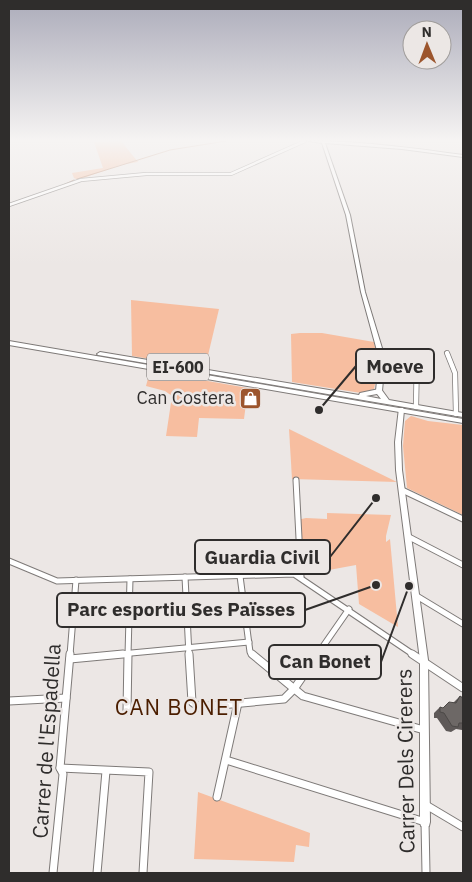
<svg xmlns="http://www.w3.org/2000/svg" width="472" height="882" font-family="'IBM Plex Sans',sans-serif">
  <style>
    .green { fill: #f7bea0 }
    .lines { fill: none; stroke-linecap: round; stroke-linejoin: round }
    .stream { stroke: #b87e5e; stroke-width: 1 }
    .street-far3-casing { stroke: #7e7a78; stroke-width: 4 }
    .street-far2-casing { stroke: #7e7a78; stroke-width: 6 }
    .street-far1-casing { stroke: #7e7a78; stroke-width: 7 }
    .street-casing { stroke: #7e7a78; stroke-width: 9 }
    .secondary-casing { stroke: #7e7a78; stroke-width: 2 }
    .primary-casing { stroke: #7e7a78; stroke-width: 2 }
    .street-far3 { stroke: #fff; stroke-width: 2.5 }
    .street-far2 { stroke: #fff; stroke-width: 4.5 }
    .street-far1 { stroke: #fff; stroke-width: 5 }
    .street { stroke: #fff; stroke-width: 7 }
    .secondary { fill: #fff; fill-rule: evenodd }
    .primary { fill: #fff; fill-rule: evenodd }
    .wall { fill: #5e5958 }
    .building { fill: #6d6866; stroke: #4c4947 }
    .labels { text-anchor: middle; stroke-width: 5; stroke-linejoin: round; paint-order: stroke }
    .shield { fill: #ece7e5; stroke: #686564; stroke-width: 1 }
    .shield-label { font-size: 16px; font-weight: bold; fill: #2f2d2c }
    .poi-label { font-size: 18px; fill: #2f2d2c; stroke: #ece7e5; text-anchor: end }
    .near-street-label { font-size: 21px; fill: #2f2d2c; stroke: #ece7e5 }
    .near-neighbourhood-label { font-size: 22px; letter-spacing: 1px; fill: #4b1e00; stroke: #ece7e5 }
    .leader { fill: none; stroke: #2f2d2c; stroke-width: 2 }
    .callout-dot { fill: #2f2d2c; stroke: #ece7e5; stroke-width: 2 }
    .callout { fill: #ece7e5; stroke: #2f2d2c; stroke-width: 2 }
    .callout-label { font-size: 19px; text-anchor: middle; font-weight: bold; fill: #2f2d2c }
  </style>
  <rect width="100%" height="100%" fill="#ece7e5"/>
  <g class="green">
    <polygon points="121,141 138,162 120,165 78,180 74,178 72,173 103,168 94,142"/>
    <polygon points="131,300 219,309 205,368 132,356"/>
    <path d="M300,333H322L374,342C378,359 378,372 374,389L361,393L292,382L291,334Z"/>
    <polygon points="150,371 248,388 244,419 199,418 197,437 166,436 172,396 165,391 146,386"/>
    <polygon points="411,416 428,421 463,425 463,515 407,488 403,446 405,421"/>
    <polygon points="289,429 397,482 292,479"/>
    <polygon points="327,513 391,515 386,536 386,542 390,539 398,627 359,604 356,565 318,572 299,572 297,520 306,518 327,519"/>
    <polygon points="198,792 310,833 309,847 296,845 294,862 194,859"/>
  </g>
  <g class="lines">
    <g class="stream">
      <polyline points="77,179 170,150 226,141"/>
      <polyline points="63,185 74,180"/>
    </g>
    <defs>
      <polyline id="street-far3" points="9,205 81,180 146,174 231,174 305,141"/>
      <g id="street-far2">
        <polyline points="447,353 455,373 456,414"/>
        <polyline points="416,407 417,355"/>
      </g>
      <g id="street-far1">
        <polyline points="296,480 301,577"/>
        <polyline points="402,490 463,519"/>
        <polyline points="409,537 463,565"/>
        <polyline points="9,561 57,581 294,574 414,655"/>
        <polyline points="240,576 250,652 253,655"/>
        <polyline points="185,577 189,655"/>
        <polyline points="415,595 463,624"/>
        <polyline points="70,655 76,580"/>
        <polyline points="110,655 249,642"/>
        <polyline points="128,655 130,579"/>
        <polyline points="317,655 349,609"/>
      </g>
      <g id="street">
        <polyline points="189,654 192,702 199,707 284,699 294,689 318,654"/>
        <polyline points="252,654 303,696 424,730"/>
        <polyline points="412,654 463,688"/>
        <polyline points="70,659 123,654"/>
        <polyline points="9,701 66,698"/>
        <polyline points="127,711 128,654"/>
        <polyline points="226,760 425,822 426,873"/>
        <polyline points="60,768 149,772 143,873"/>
        <polyline points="217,797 238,703"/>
        <polyline points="426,805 463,827"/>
        <polyline points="53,873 63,774 60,768 70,654"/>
        <polyline points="97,873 106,771"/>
      </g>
      <g id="secondary">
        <path d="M309,141C361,141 413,148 463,155V157L402,149L325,143L350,215L365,292L385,358L382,391L379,393L376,391L379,358L361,292L346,215L322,143Z"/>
        <polygon points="399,408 403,408 404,410 401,442 402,470 428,660 430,822 429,826 425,827 421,826 420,822 420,660 396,470 395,442"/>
      </g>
      <g id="primary">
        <polygon points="9,341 463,419 463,423 9,345"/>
        <path d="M100,352L359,395L360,393L379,389H381L389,400L463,413V417L98,355L97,354ZM377,394L381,399L366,396Z"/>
      </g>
    </defs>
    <use href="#street-far3" class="street-far3-casing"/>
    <use href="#street-far2" class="street-far2-casing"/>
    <use href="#street-far1" class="street-far1-casing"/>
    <use href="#street" class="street-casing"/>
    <use href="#secondary" class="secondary-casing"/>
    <use href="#primary" class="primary-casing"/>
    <use href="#street-far3" class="street-far3"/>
    <use href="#street-far2" class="street-far2"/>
    <use href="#street-far1" class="street-far1"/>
    <use href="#street" class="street"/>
    <use href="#secondary" class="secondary"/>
    <use href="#primary" class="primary"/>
  </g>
  <polygon class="wall" points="460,696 463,698 463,734 462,733 462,730 456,729 451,732 446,731 437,718 434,718 434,713 440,707 443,708 453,703"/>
  <polygon class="building" points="460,696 463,698 463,723 459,723 458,727 452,726 444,713 440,712 440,707 443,708 449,702 456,703"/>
  <linearGradient id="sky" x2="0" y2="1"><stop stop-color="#acacba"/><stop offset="0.53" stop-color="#f6f4f3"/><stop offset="1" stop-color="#f6f4f3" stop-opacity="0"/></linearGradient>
  <rect width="472" height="265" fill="url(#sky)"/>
  <defs>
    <symbol id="shop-square" viewBox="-11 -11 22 22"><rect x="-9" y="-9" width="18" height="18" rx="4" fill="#9c552d" stroke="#ece7e5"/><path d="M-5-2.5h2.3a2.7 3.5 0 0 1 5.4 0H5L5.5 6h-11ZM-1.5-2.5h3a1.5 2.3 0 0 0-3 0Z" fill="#fff"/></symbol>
  </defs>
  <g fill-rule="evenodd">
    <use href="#shop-square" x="238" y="386" width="25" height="25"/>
  </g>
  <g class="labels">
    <rect class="shield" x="147" y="353.5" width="62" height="27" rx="4"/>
    <g class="shield-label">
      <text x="178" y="373">EI-600</text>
    </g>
    <g class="poi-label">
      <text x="234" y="404">Can Costera</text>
    </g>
    <g class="near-street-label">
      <text transform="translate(47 741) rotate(-86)" y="7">Carrer de l'Espadella</text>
      <text transform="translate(406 761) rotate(-91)" y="7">Carrer Dels Cirerers</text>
    </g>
    <g class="near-neighbourhood-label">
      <text x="179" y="715">CAN BONET</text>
    </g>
  </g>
  <path class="leader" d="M319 410L356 366M376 498L330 557M376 585L305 610M409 586L381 662"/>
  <g class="callout-dot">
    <circle cx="319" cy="410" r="5"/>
    <circle cx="376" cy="498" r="5"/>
    <circle cx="376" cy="585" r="5"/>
    <circle cx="409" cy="586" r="5"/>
  </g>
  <g class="callout">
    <rect x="356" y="349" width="78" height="34" rx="5"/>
    <rect x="195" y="540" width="135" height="34" rx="5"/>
    <rect x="57" y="593" width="248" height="34" rx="5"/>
    <rect x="269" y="645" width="112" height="34" rx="5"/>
  </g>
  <g class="callout-label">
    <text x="395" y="373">Moeve</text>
    <text x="262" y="564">Guardia Civil</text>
    <text x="181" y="616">Parc esportiu Ses Païsses</text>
    <text x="325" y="668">Can Bonet</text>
  </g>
  <rect width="472" height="882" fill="none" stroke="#2f2d2c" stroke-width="20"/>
  <g transform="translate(427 45) rotate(359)"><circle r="24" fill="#ece7e5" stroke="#a09d9b"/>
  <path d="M0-4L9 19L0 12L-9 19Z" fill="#9c552d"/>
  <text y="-8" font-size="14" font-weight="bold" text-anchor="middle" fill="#2f2d2c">N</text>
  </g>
</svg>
